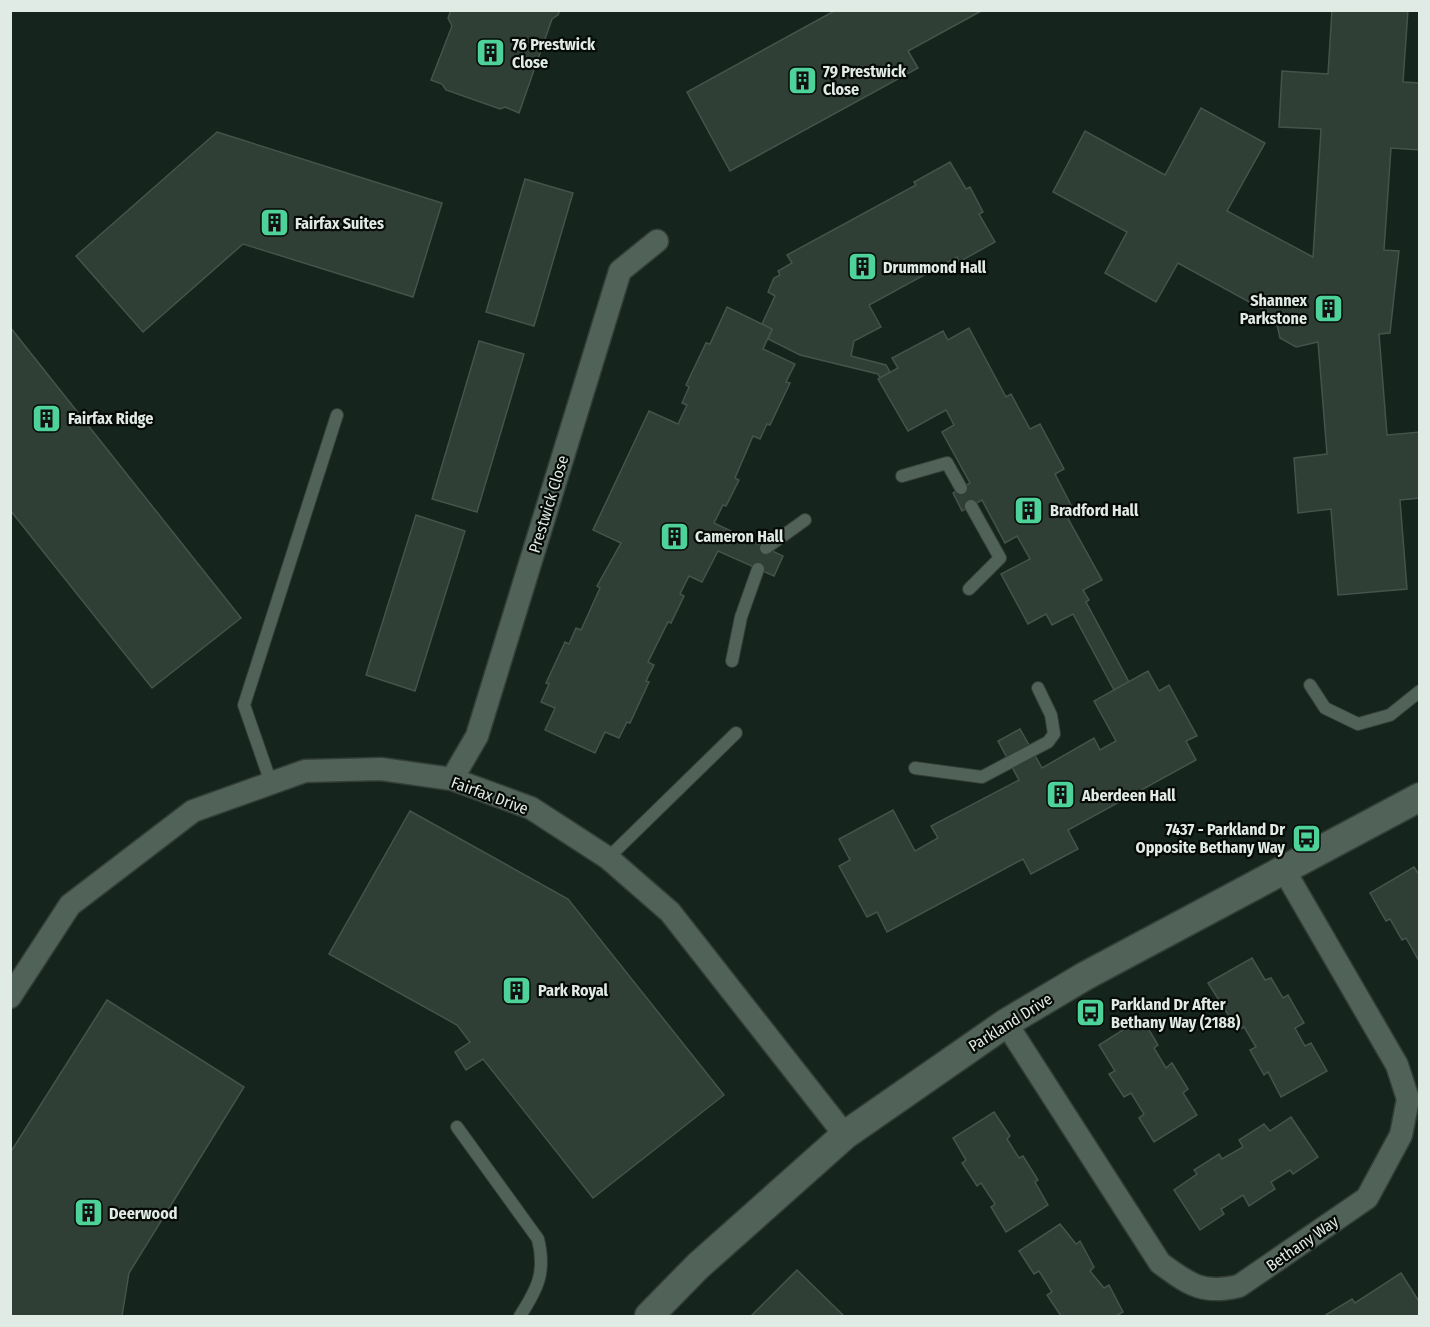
<svg xmlns="http://www.w3.org/2000/svg" width="1430" height="1327" font-family="'Fira Sans Condensed',sans-serif">
  <style>
    .building { fill: #2f3f36; stroke: #44544b; stroke-width: 1.5 }
    .lines { fill: none; stroke-linecap: round; stroke-linejoin: round }
    .service-casing { stroke: #333e38; stroke-width: 14 }
    .minor-casing { stroke: #333e38; stroke-width: 25 }
    .tertiary-casing { stroke: #333e38; stroke-width: 31 }
    .service { stroke: #516259; stroke-width: 12 }
    .minor { stroke: #516259; stroke-width: 22 }
    .tertiary { stroke: #516259; stroke-width: 28 }
    .labels { text-anchor: middle; stroke-width: 4.5; stroke-linejoin: round; paint-order: stroke }
    .poi-label { font-size: 16px; font-weight: bold; fill: #e1ebe5; stroke: #060b08; text-anchor: start }
    .street-label { font-size: 16px; fill: #e1ebe5; stroke: #060b08 }
  </style>
  <rect width="100%" height="100%" fill="#15241c"/>
  <g class="building">
    <polygon points="451,10 560,10 558,15 552,19 519,113 505,107 500,109 446,90 442,84 431,80 452,26 448,18"/>
    <polygon points="836,10 983,10 908,51 918,68 730,171 687,92"/>
    <polygon points="1332,10 1408,10 1403,82 1420,83 1420,150 1391,148 1384,250 1399,251 1390,333 1379,334 1387,435 1420,432 1420,498 1400,500 1407,589 1338,595 1331,509 1298,513 1294,458 1327,454 1318,342 1296,347 1280,338 1275,316 1178,263 1156,302 1105,273 1127,232 1053,192 1085,131 1165,175 1201,108 1265,143 1227,211 1313,257 1321,129 1279,127 1282,71 1328,74"/>
    <polygon points="217,132 442,203 413,297 243,244 143,332 76,256"/>
    <polygon points="950,162 966,189 970,187 983,212 979,214 995,242 959,262 957,257 869,305 881,327 854,341 851,356 886,365 890,372 880,378 878,374 800,355 768,339 772,329 762,324 775,296 768,292 774,278 780,275 778,271 792,263 787,255 916,185 914,182"/>
    <polygon points="525,179 573,193 534,326 486,312"/>
    <polygon points="727,307 772,329 763,349 795,364 786,382 790,383 770,425 767,424 760,439 753,436 735,478 739,480 726,506 723,505 714,523 783,556 774,576 718,551 702,582 689,576 680,594 684,596 671,623 668,622 648,662 654,665 646,681 649,682 630,723 627,722 619,738 605,732 595,753 545,730 555,708 541,702 549,684 546,683 565,642 569,644 576,628 581,630 600,588 597,586 621,543 593,530 649,411 678,424 687,405 682,403 689,387 686,385 706,343 710,344"/>
    <polygon points="10,327 241,618 152,688 10,510"/>
    <polygon points="969,328 1006,397 1011,394 1030,429 1040,424 1064,469 1055,474 1073,509 1065,513 1102,580 1083,590 1089,600 1086,602 1129,682 1114,690 1073,614 1052,625 1046,614 1028,624 1001,574 1030,559 1017,536 1005,543 982,500 962,511 953,493 970,483 942,432 954,425 946,410 908,431 878,379 898,368 892,358 943,331 948,340"/>
    <polygon points="479,341 524,354 477,512 432,499"/>
    <polygon points="416,515 465,531 415,691 366,675"/>
    <polygon points="1148,671 1159,691 1169,685 1197,736 1186,741 1196,760 1068,830 1078,849 1031,874 1023,859 887,932 877,912 867,917 839,866 850,860 839,839 893,810 915,851 938,838 931,826 1019,780 998,741 1020,729 1042,768 1094,738 1100,750 1116,741 1094,701"/>
    <polygon points="410,811 568,899 724,1095 593,1198 483,1059 466,1070 455,1052 470,1042 457,1025 329,954"/>
    <polygon points="1414,867 1420,876 1419,961 1406,938 1402,940 1390,919 1386,921 1370,893"/>
    <polygon points="1252,958 1265,980 1271,978 1283,998 1288,995 1304,1023 1295,1028 1305,1046 1311,1043 1327,1071 1281,1097 1268,1072 1264,1075 1250,1050 1256,1047 1244,1027 1238,1030 1208,983"/>
    <polygon points="107,1000 244,1087 129,1273 122,1316 10,1316 10,1153"/>
    <polygon points="1142,1018 1158,1045 1154,1048 1166,1068 1172,1063 1188,1089 1183,1093 1197,1115 1154,1142 1139,1118 1144,1114 1131,1093 1124,1097 1109,1074 1115,1071 1099,1045"/>
    <polygon points="994,1112 1010,1136 1007,1139 1019,1158 1023,1156 1038,1180 1035,1182 1048,1205 1006,1232 991,1207 995,1204 981,1183 977,1186 962,1163 966,1160 953,1138"/>
    <polygon points="1291,1117 1318,1157 1293,1174 1290,1170 1271,1182 1275,1189 1249,1206 1243,1195 1221,1209 1224,1214 1200,1230 1174,1190 1197,1174 1194,1170 1219,1154 1222,1159 1243,1147 1239,1140 1264,1124 1270,1131"/>
    <polygon points="1060,1224 1076,1244 1080,1241 1094,1267 1090,1271 1104,1288 1109,1285 1123,1312 1116,1316 1061,1316 1047,1295 1052,1292 1039,1271 1034,1274 1019,1251"/>
    <polygon points="797,1270 844,1316 751,1316"/>
    <polygon points="1401,1273 1420,1303 1420,1316 1324,1316 1352,1299 1355,1303"/>
  </g>
  <g class="lines">
    <defs>
      <g id="service">
        <polyline points="902,476 947,463 961,488"/>
        <polyline points="766,548 805,520"/>
        <polyline points="969,589 1000,558 971,506"/>
        <polyline points="732,661 741,617 758,569"/>
        <polyline points="1310,685 1325,708 1358,724 1390,715 1420,691"/>
        <polyline points="915,768 982,777 1048,742 1054,734 1051,715 1038,688"/>
        <polyline points="271,783 244,705 337,415"/>
        <polyline points="608,858 736,733"/>
        <path d="M457,1127L538,1239C546,1272 538,1288 520,1316"/>
      </g>
      <g id="minor">
        <polyline points="452,779 477,736 620,271 657,241"/>
        <polyline points="10,997 70,905 193,811 305,771 381,769 452,779 531,808 608,858 670,912 845,1135"/>
        <path d="M1006,1023L1160,1263C1189,1284 1202,1295 1239,1286L1367,1198L1401,1135L1408,1099L1397,1065L1284,870"/>
      </g>
      <polyline id="tertiary" points="649,1316 698,1266 845,1135 1006,1023 1085,976 1420,797"/>
    </defs>
    <use href="#service" class="service-casing"/>
    <use href="#minor" class="minor-casing"/>
    <use href="#tertiary" class="tertiary-casing"/>
    <use href="#service" class="service"/>
    <use href="#minor" class="minor"/>
    <use href="#tertiary" class="tertiary"/>
  </g>
  <defs>
    <symbol id="building-square" viewBox="-11 -11 22 22"><rect x="-9" y="-9" width="18" height="18" rx="4" fill="#4dd39a" stroke="#060b08"/><path d="M-4-6H4V6H1V3H-1V6H-4ZM-2.5-4.3h1.7v1.8h-1.7ZM.8-4.3h1.7v1.8H.8ZM-2.5-1h1.7V.8h-1.7ZM.8-1h1.7V.8H.8Z" fill="#111"/></symbol>
    <symbol id="bus-square" viewBox="-11 -11 22 22"><rect x="-9" y="-9" width="18" height="18" rx="4" fill="#4dd39a" stroke="#060b08"/><path d="M-5-6H5V4H4V6H2V4H-2V6H-4V4H-5ZM-3.5-4V0h7V-4ZM-3.5 1.2v1.5H-2V1.2ZM2 1.2v1.5H3.5V1.2Z" fill="#111"/></symbol>
  </defs>
  <g fill-rule="evenodd">
    <use href="#building-square" x="474" y="36" width="33" height="33"/>
    <use href="#building-square" x="786" y="64" width="33" height="33"/>
    <use href="#building-square" x="258" y="206" width="33" height="33"/>
    <use href="#building-square" x="846" y="250" width="33" height="33"/>
    <use href="#building-square" x="1312" y="292" width="33" height="33"/>
    <use href="#building-square" x="30" y="402" width="33" height="33"/>
    <use href="#building-square" x="1012" y="494" width="33" height="33"/>
    <use href="#building-square" x="658" y="520" width="33" height="33"/>
    <use href="#building-square" x="1044" y="778" width="33" height="33"/>
    <use href="#bus-square" x="1290" y="822" width="33" height="33"/>
    <use href="#building-square" x="500" y="974" width="33" height="33"/>
    <use href="#bus-square" x="1074" y="996" width="33" height="33"/>
    <use href="#building-square" x="72" y="1196" width="33" height="33"/>
  </g>
  <g class="labels">
    <g class="poi-label">
      <text x="512" y="50">76 Prestwick<tspan x="512" dy="18">Close</tspan></text>
      <text x="823" y="77">79 Prestwick<tspan x="823" dy="18">Close</tspan></text>
      <text x="295" y="229">Fairfax Suites</text>
      <text x="883" y="273">Drummond Hall</text>
      <text x="1307" y="306" text-anchor="end">Shannex<tspan x="1307" dy="18">Parkstone</tspan></text>
      <text x="68" y="424">Fairfax Ridge</text>
      <text x="1050" y="516">Bradford Hall</text>
      <text x="695" y="542">Cameron Hall</text>
      <text x="1082" y="801">Aberdeen Hall</text>
      <text x="1285" y="835" text-anchor="end">7437 - Parkland Dr<tspan x="1285" dy="18">Opposite Bethany Way</tspan></text>
      <text x="538" y="996">Park Royal</text>
      <text x="1111" y="1010">Parkland Dr After<tspan x="1111" dy="18">Bethany Way (2188)</tspan></text>
      <text x="109" y="1219">Deerwood</text>
    </g>
    <g class="street-label">
      <text transform="translate(548 504) rotate(-73)" y="6">Prestwick Close</text>
      <text transform="translate(490 795) rotate(20)" y="6">Fairfax Drive</text>
      <text transform="translate(1010 1022) rotate(-32)" y="6">Parkland Drive</text>
      <text transform="translate(1302 1243) rotate(-35)" y="6">Bethany Way</text>
    </g>
  </g>
  <rect width="1430" height="1327" fill="none" stroke="#e1ebe5" stroke-width="24"/>
</svg>
